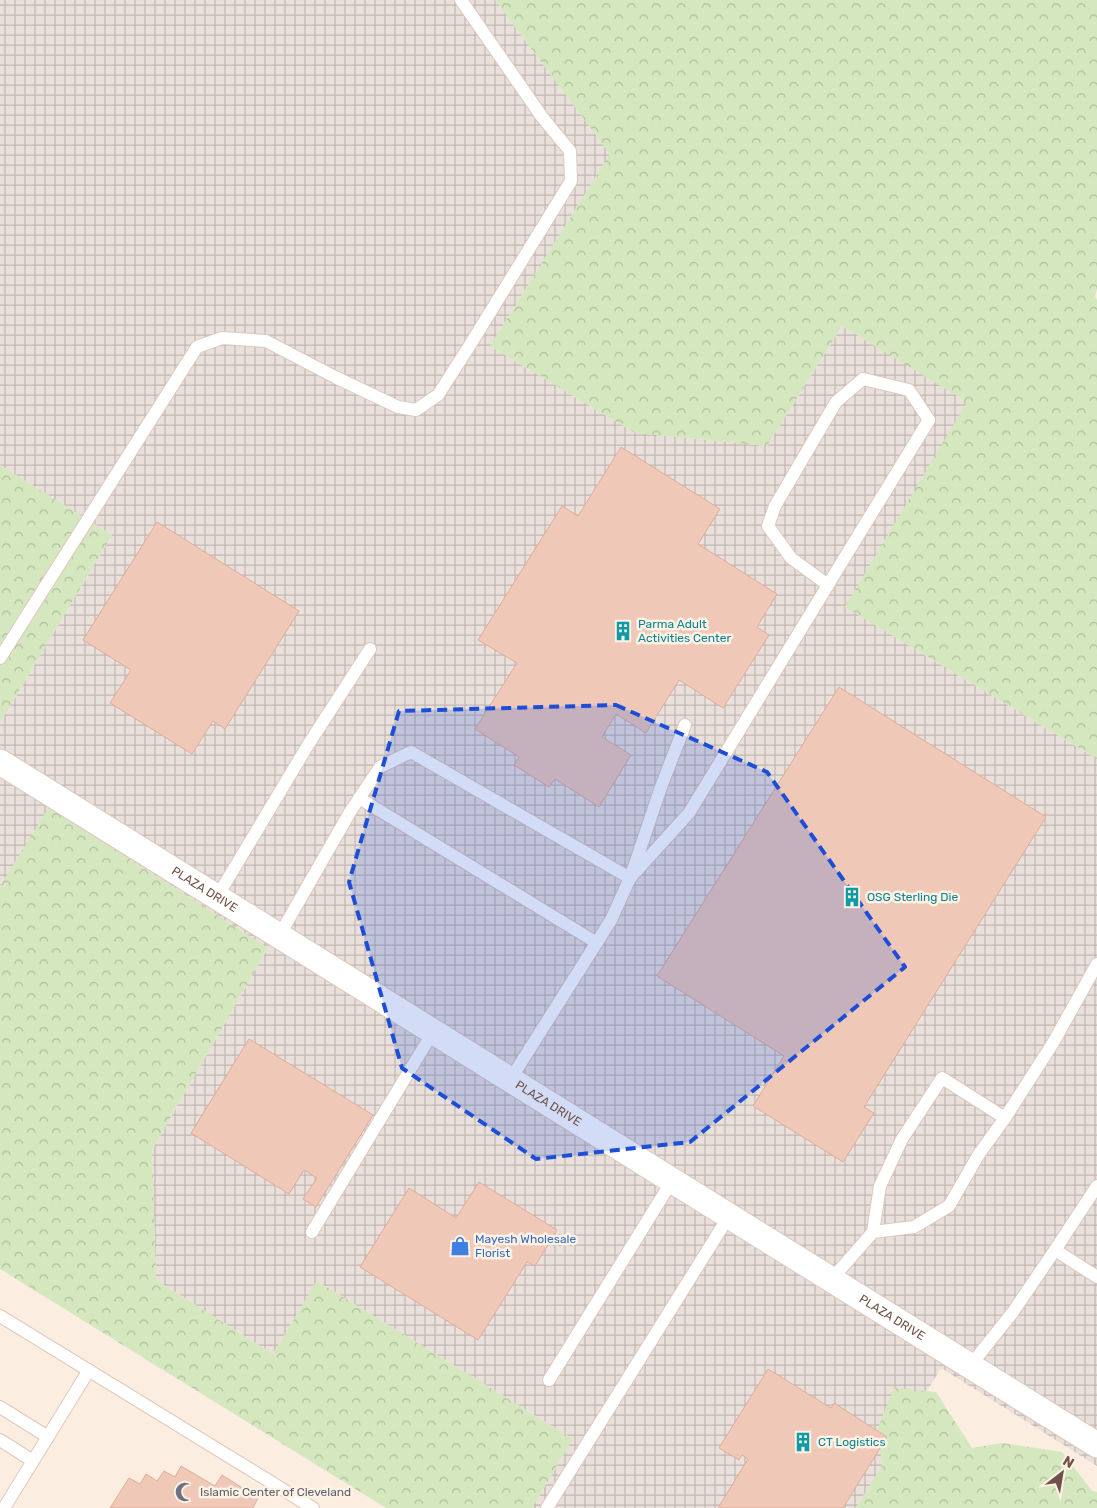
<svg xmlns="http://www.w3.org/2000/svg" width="1097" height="1508" font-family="Rubik,sans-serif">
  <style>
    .industrial { fill: url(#industrial-grid) }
    .forest { fill: url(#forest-crowns) }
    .building { fill: #efc8b8; stroke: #e1ac99 }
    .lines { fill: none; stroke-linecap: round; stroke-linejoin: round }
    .service-casing { stroke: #dec8bc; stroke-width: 14 }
    .minor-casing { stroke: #dec8bc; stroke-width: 27 }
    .service { stroke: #fff; stroke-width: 12 }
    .minor { stroke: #fff; stroke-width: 25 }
    .marked { fill: #1d4ed8; fill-opacity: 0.2; stroke: #1d4ed8; stroke-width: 4; stroke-dasharray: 10 6; stroke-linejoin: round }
    .labels { text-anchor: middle; stroke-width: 5; stroke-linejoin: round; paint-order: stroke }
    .culture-label { font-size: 12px; fill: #0d838f; stroke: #fef2e5; text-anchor: start }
    .street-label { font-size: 12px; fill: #705248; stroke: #fef2e5 }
    .shop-label { font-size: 12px; fill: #366cbe; stroke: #fef2e5; text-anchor: start }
    .worship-label { font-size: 12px; fill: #5b616d; stroke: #fef2e5; text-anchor: start }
  </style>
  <defs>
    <pattern id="industrial-grid" width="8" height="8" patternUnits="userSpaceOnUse" patternTransform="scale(1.25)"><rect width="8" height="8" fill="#e9e0db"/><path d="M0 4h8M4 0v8" fill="none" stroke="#c1b8b4"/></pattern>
    <pattern id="forest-crowns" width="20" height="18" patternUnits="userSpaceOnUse" patternTransform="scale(1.25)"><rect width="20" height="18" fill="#d4e7bf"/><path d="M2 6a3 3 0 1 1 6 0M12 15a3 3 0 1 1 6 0" fill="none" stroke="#b0be9d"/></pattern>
  </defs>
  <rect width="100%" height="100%" fill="#fbede0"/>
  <polygon class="industrial" points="0,0 495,0 610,154 490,346 635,433 767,446 842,326 968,402 845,607 1097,759 1097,1466 941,1368 856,1508 532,1508 573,1439 317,1281 273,1354 156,1280 152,1150 268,948 50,808 0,886 0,723 112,535 0,465"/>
  <g class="forest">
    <polygon points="495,0 1097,0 1097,289 1095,296 1097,300 1097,759 845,607 967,402 842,326 767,446 635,433 490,346 610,154"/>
    <polygon points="0,465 112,535 0,723"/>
    <polygon points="49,807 268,948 152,1150 156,1280 273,1354 317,1281 573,1439 532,1508 386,1508 0,1269 0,886"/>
    <polygon points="894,1388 936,1392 972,1448 1002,1443 1062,1452 1092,1491 1097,1492 1097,1508 856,1508 883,1464 876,1433"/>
  </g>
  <g class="building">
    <polygon points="621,447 720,509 698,544 777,594 757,627 769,635 723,708 679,680 646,733 616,714 602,737 631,755 599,807 555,779 549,787 514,765 519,757 475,729 517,663 478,640 562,506 578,516"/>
    <polygon points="157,522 299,611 225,729 213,721 192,754 110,703 131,670 83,640"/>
    <polygon points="839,687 1046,817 864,1107 874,1113 843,1162 753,1106 784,1056 657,976"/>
    <polygon points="249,1039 373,1115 316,1207 303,1199 317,1178 304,1170 289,1194 191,1133"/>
    <polygon points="479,1182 557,1230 535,1266 527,1262 478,1340 360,1267 409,1188 456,1218"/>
    <polygon points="768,1369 831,1408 834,1403 887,1437 843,1508 718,1508 748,1459 742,1455 739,1460 719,1448"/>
    <polygon points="181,1466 215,1486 222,1475 258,1498 253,1508 110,1508 129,1478 140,1484 146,1474 157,1481 164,1471 175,1477"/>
  </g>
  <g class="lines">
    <defs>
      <g id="service">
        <polyline points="0,658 197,347 222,338 266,341 335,377 398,407 416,410 438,395 470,345 571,181 570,151 542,117 461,0"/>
        <polyline points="359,798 597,943"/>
        <polyline points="632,873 661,787 685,725"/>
        <polyline points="630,878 689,813 828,585 834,575 929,420 909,390 863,379 836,402 775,506 768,526 791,558 828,585"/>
        <polyline points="217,897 308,745 370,649"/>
        <polyline points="279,936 350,812 380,767 411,752 630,878 611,920 510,1080"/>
        <polyline points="312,1232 433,1032"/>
        <polyline points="873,1232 914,1227 949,1206 979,1154 1005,1118"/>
        <polyline points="1055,1250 1097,1186"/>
        <polyline points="831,1280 873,1232 880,1186 902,1139 942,1078 1005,1118 1053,1043 1097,964"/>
        <polyline points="0,1316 313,1508"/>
        <polyline points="970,1366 1013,1312 1055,1250 1097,1277"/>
        <polyline points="549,1380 672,1181"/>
        <polyline points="0,1407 48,1437"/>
        <polyline points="0,1440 33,1461"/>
        <polyline points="4,1508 89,1370"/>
        <polyline points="547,1508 729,1216"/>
      </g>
      <g id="minor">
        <path id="s1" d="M0,762L1097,1445"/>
      </g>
    </defs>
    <use href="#service" class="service-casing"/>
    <use href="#minor" class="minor-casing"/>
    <use href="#service" class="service"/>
    <use href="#minor" class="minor"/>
  </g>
  <path class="marked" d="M616,705L767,772L905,967L690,1142L536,1159L402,1068L349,882L399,711Z"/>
  <defs>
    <symbol id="building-bare" viewBox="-9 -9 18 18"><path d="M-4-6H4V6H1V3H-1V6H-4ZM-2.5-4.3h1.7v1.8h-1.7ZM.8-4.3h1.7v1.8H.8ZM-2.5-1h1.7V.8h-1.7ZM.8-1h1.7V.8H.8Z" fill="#0f9aa8" stroke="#fef2e5" stroke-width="2.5" paint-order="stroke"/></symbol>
    <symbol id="shop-bare" viewBox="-9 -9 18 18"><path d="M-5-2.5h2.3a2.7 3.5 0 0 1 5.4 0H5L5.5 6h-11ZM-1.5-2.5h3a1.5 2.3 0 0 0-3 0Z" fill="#3f7fe0" stroke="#fef2e5" stroke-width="2.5" paint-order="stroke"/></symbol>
    <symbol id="mosque-bare" viewBox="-9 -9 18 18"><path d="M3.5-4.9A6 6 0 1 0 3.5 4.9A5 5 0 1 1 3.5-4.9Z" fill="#6b7280" stroke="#fef2e5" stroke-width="2.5" paint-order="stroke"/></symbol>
  </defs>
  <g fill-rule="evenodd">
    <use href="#building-bare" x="609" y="617" width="28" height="28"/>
    <use href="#building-bare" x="838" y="883" width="28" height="28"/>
    <use href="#shop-bare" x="446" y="1232" width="28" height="28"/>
    <use href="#building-bare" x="789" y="1428" width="28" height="28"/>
    <use href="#mosque-bare" x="171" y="1478" width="28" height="28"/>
  </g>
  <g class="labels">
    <g class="culture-label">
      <text x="638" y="628">Parma Adult<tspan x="638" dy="14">Activities Center</tspan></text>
      <text x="867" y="901">OSG Sterling Die</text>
      <text x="818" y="1446">CT Logistics</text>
    </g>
    <g class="street-label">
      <text dy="4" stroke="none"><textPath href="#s1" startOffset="241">PLAZA DRIVE</textPath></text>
      <text dy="4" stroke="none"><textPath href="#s1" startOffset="646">PLAZA DRIVE</textPath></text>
      <text dy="4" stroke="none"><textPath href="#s1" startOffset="1051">PLAZA DRIVE</textPath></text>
    </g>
    <g class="shop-label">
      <text x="475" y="1243">Mayesh Wholesale<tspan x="475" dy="14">Florist</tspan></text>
    </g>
    <g class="worship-label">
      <text x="200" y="1496">Islamic Center of Cleveland</text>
    </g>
  </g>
  <g transform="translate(1062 1473) rotate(31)" stroke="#fef2e5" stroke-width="4" paint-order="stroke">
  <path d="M0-4L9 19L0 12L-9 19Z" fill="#705248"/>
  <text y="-8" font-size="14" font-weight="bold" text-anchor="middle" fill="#705248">N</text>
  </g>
</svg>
